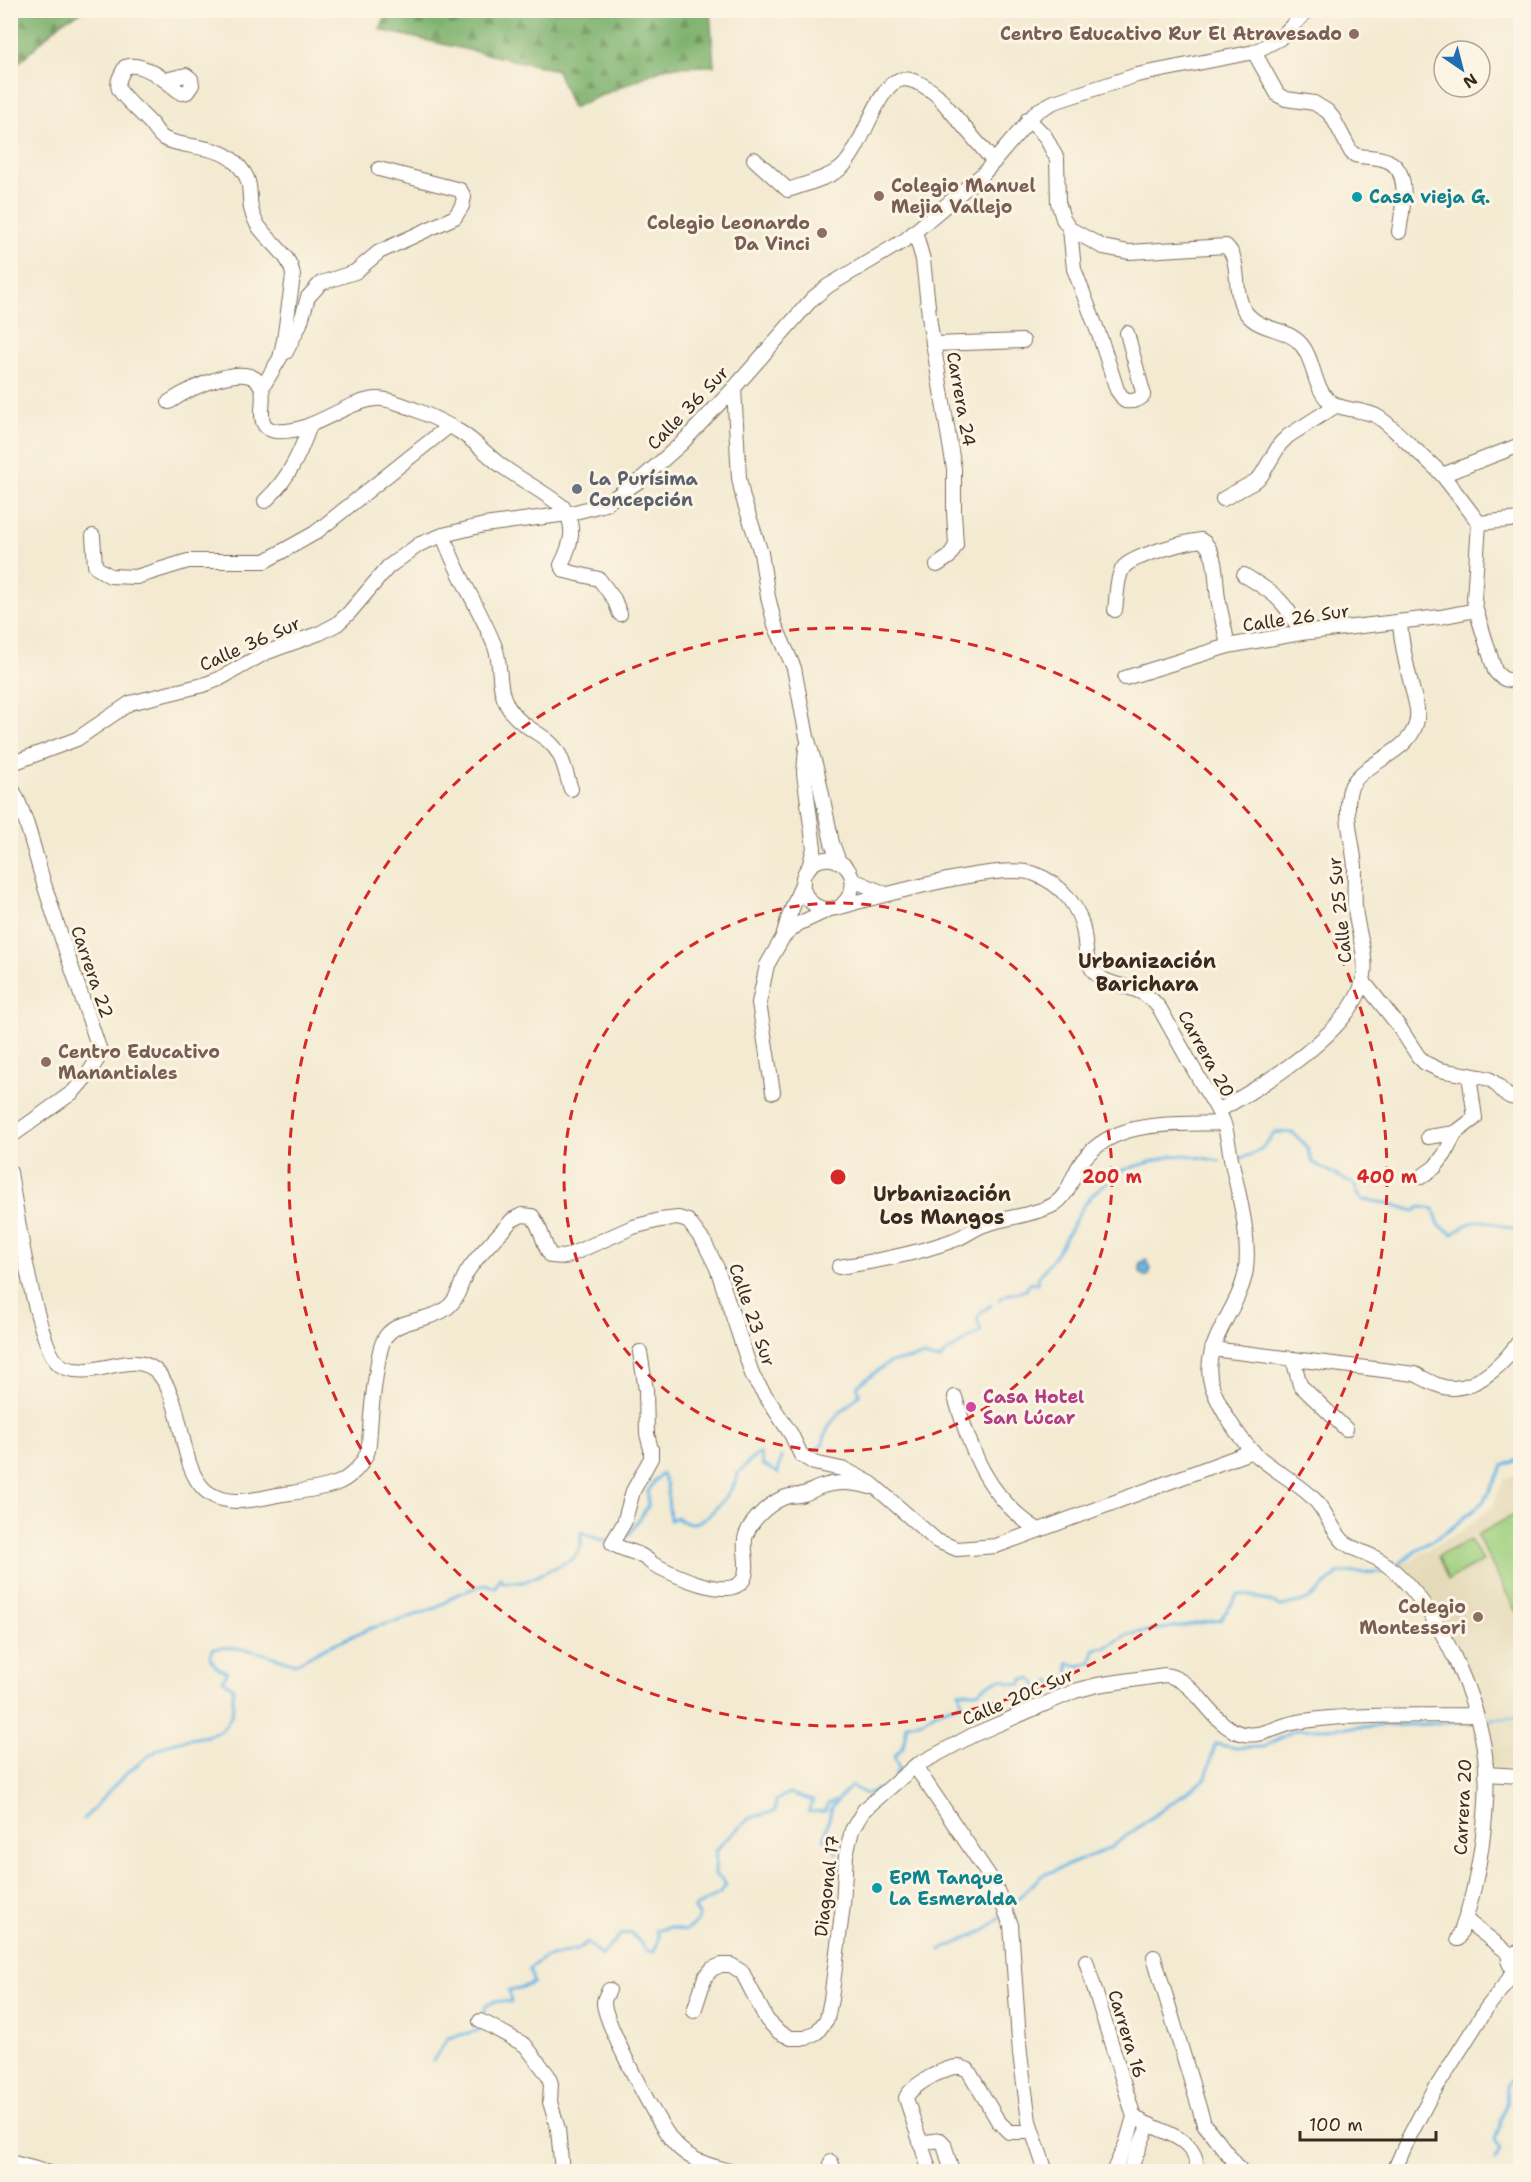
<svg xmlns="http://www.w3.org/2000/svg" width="1531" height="2182" font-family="'Shantell Sans',sans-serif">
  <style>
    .built { fill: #e5dbba }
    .forest { fill: url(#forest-firs); stroke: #5d6e46; stroke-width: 1.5 }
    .green { fill: #9fd07f; stroke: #6d7d4e; stroke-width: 1.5 }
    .water { fill: url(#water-rules); stroke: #547082; stroke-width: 1.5 }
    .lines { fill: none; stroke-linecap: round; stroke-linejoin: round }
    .stream { stroke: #6cb7e5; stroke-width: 3 }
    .minor-casing { stroke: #7b6d5d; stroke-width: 16 }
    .minor { stroke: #fff; stroke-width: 14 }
    .ring { fill: none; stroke: #d62828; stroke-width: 3; stroke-dasharray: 10 8 }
    .education-dot { fill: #8d6e63; stroke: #fcf5e5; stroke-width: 2 }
    .culture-dot { fill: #0f9aa8; stroke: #fcf5e5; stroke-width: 2 }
    .worship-dot { fill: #6b7280; stroke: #fcf5e5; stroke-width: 2 }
    .hotel-dot { fill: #d1479c; stroke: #fcf5e5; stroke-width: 2 }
    .labels { text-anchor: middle; stroke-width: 6; stroke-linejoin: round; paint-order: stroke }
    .education-label { font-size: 18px; font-weight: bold; fill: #785e54; stroke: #fcf5e5; text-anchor: end }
    .culture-label { font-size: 18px; font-weight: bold; fill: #0d838f; stroke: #fcf5e5; text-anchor: start }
    .street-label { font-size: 18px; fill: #3b2a1e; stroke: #fcf5e5 }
    .worship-label { font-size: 18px; font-weight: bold; fill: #5b616d; stroke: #fcf5e5; text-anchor: start }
    .hotel-label { font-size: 18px; font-weight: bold; fill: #b23c85; stroke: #fcf5e5; text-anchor: start }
    .neighbourhood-label { font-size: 20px; font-weight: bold; fill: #3b2a1e; stroke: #fcf5e5 }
    .centre { fill: #d62828; stroke: #fcf5e5; stroke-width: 3 }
    .ring-label { font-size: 18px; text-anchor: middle; font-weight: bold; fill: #d62828; stroke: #fcf5e5; stroke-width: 6; stroke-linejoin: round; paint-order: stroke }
  </style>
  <defs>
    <pattern id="forest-firs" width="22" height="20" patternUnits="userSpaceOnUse" patternTransform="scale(1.5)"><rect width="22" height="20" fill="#7fb26e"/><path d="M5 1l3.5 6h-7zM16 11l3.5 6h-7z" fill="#69915a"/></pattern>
    <pattern id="water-rules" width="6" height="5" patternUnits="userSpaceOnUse" patternTransform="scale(1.5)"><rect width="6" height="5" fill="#6cb7e5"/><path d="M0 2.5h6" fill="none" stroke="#5a95b9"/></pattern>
  </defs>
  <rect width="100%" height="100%" fill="#fcf5e5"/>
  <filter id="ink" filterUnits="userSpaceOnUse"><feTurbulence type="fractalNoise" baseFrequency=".0167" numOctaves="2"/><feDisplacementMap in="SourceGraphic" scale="12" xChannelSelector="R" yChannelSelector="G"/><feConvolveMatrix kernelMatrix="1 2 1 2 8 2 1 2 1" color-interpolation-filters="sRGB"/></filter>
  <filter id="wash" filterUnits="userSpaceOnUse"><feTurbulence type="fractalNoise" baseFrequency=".008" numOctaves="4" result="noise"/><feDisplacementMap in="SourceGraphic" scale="24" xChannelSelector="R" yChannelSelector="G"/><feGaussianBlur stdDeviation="1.35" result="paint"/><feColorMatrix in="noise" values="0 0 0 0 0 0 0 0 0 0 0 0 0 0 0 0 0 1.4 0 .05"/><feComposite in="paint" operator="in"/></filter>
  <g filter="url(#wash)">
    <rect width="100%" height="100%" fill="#f3ead1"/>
    <polygon class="built" points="1520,1473 1520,1770 1501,1771 1492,1767 1464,1663 1397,1567 1463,1530 1492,1507 1504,1479"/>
    <g class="forest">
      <polygon points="11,10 84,10 84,11 63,21 11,70"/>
      <polygon points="387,11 710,11 714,66 667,67 572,108 557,70 380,30"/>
    </g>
    <g class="green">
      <polygon points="1513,1515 1520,1528 1520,1610 1516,1612 1477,1535"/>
      <polygon points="1470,1540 1483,1561 1448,1580 1438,1556"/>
    </g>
    <polygon class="water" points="1146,1259 1151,1269 1149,1275 1146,1277 1140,1273 1140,1263"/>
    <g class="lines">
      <g class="stream">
        <path d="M1240,1158C1258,1154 1265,1147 1275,1132L1293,1133L1307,1147L1312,1162L1355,1185L1357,1193L1363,1200L1388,1203L1414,1211L1420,1207L1434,1209L1439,1225L1453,1234C1481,1211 1490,1224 1520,1231"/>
        <polyline points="999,1300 1003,1296 1026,1290 1030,1283 1037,1284 1038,1278 1058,1251 1082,1208 1092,1195 1119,1171 1172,1156 1186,1155 1220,1161"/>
        <path d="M809,1453L823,1444C828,1416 842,1414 860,1394L857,1386L888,1363L923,1356L939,1360L946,1353L981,1331L977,1319L980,1313L991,1305"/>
        <path d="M619,1541L629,1535L648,1506V1492L654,1481L662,1474L667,1485L670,1520L677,1517L679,1520C683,1521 689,1523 693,1523C708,1522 737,1487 738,1473C745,1467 752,1457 760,1453L763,1465L778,1473L781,1457"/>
        <polyline points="1399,1564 1418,1549 1448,1531 1483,1502 1503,1466 1520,1459"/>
        <polyline points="1485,1720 1512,1717 1520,1720"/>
        <polyline points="895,1775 899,1769 894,1757 903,1747 907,1724 923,1721 936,1712 962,1703 959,1692 977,1692 989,1684 1002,1679 1010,1683 1021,1684 1023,1679 1031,1679 1040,1688 1051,1681 1056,1685 1069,1676 1068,1663 1079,1666 1091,1662 1094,1649 1106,1647 1129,1634 1220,1620 1238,1595 1253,1596 1281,1606 1308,1600 1339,1573 1384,1572"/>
        <path d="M84,1819C109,1791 133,1762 167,1745C183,1737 212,1740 224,1727C235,1715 233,1703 233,1688L223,1680L227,1672L217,1667L210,1658L213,1649C241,1644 269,1655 295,1664L322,1649L371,1628L401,1620L436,1608L456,1595L485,1584L495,1588L500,1578L503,1582H524L573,1559L581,1546V1532L598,1539L609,1541"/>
        <polyline points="837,1853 824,1838 832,1807 851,1786 866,1794 880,1789"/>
        <polyline points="1008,1909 1041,1876 1110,1848 1206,1778 1215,1744 1236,1748 1264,1747 1295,1730 1470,1722"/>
        <polyline points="941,1950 986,1930 1003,1914"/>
        <polyline points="483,2018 486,2006 495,2001 511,2002 509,1990 520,1988 534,1983 529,1969 543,1958 579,1949 587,1942 601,1956 620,1935 632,1933 647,1951 654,1952 659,1937 656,1931 670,1927 684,1931 697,1922 699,1915 694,1908 720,1893 726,1885 722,1879 715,1875 716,1851 723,1842 750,1818 775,1811 776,1800 789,1793 813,1801 808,1812 825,1811 829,1803 836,1801"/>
        <polyline points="433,2061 448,2038 481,2030 481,2027"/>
        <polyline points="1495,2160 1500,2150 1495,2140 1506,2105 1507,2086 1520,2069"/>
      </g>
    </g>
  </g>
  <g filter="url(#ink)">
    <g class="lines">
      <defs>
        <g id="minor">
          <path d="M1254,52L1278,95L1286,99L1314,103L1327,111L1333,118L1351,152L1355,155C1366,158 1378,156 1388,161C1412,172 1402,211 1399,232"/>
          <path d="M165,80L186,75L191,79L192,85L187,92L181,93C168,82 142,60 125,67C122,74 116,81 119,89C122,97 146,117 153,126C156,130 160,137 165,139C186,149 216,144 235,162C260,186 242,198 257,224C268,242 291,254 293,276L284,340L280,358L262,388"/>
          <path d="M1028,119L1045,136L1057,159L1058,202L1063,219L1070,229L1103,247L1129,252L1226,246C1243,261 1231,295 1247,314C1261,331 1284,327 1299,342C1314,357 1312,383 1327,399C1340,412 1363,408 1378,417C1389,424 1397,433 1406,441C1418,453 1432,463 1443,476C1455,491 1467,507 1479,523L1474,599L1476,610L1495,671C1503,681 1509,681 1520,680"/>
          <path d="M754,159L788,190C805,184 826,179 840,169C862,152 876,87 899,80C912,76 928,88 937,95L994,162"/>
          <path d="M1070,229L1074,269L1101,340L1117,390L1125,401C1132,402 1137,401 1143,396V392L1127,333"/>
          <polyline points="915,231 923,260 930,324 954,469 954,512 956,545 949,557 937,565"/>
          <polyline points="933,344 1023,341"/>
          <polyline points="286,352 300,324 308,297 321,283 355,272 379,252 455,217 462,206 464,197 460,190 379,169"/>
          <polyline points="734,388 739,478 743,498 761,553 768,597 775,625 794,668 807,737 817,771 832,843 839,862"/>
          <path d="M169,402C186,391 252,355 262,389C266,403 253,428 276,431C312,434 343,402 376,399C392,397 445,422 460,432C477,442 489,458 506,469C525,482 545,493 563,507C577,527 571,545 561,565L565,571L599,579L614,599L620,614"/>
          <polyline points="1442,475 1520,445"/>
          <polyline points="1223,499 1254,482 1261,476 1280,444 1288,436 1337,405"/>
          <path d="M265,501C288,480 300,454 310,425"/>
          <polyline points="1479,523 1520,519"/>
          <path d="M443,535C456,574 480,608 495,647C502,665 497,687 507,705C520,730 547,732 559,754C565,765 567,778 571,789"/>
          <polyline points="93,536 95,565 97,568 110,576 136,577 188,561 265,561 315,533 449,426"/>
          <path d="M1244,575C1274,593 1285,600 1301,633"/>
          <path d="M1115,610C1117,598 1116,579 1123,568C1131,556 1186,542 1201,540C1218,550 1215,581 1218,598C1221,614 1225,630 1228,646"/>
          <polyline points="1125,678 1228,646 1301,633 1440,617 1476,610"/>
          <polyline points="806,748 804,773 814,848 809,868"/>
          <polyline points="10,764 77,739 130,703 203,685 219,679 265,653 320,633 337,624 349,613 388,567 420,544 443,535 484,525 568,514 605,504 639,481 681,444 734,388 812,299 828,286 905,240 984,173 1037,111 1054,102 1137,75 1254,52 1279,39 1308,10"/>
          <path d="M10,785C27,815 34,851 44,884C62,941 82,997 101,1054L86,1077L73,1092L10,1137"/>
          <polyline points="853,880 886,894"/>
          <path d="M842,905C872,876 831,842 808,868C795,884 807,907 826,909C836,910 855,902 865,900C901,891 1003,862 1035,874C1061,884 1080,906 1084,934C1086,946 1085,959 1092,969C1109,993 1138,978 1160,1009C1174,1034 1188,1059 1202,1084C1209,1096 1218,1108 1223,1121C1228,1134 1229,1150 1232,1163C1239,1197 1250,1234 1246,1269C1241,1310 1196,1346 1213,1389C1221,1410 1237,1435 1253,1452C1271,1469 1294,1480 1312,1497C1326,1510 1331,1528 1343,1541C1354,1551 1369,1553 1381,1561C1391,1567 1401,1577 1409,1586C1445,1626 1478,1701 1485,1755C1491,1806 1478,1891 1458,1939"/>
          <polyline points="783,937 798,924 828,910"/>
          <polyline points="1363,981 1398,1025 1418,1056 1425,1063 1440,1070 1469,1075 1475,1118 1455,1133 1445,1154 1435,1167 1421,1177"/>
          <path d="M1469,1075C1475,1076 1483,1077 1489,1079C1500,1084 1503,1098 1517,1098L1520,1094"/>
          <polyline points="773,1092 759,1003 767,965 783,937 788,919 803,881"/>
          <path d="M1218,1111C1262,1086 1357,1030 1364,975C1367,954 1357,930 1355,908C1354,894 1355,880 1355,867C1353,843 1345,819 1349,794C1353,764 1407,757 1416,724C1420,712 1414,697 1411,684C1406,663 1401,643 1400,622"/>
          <polyline points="1428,1137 1455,1133"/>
          <path d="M10,1172C15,1204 37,1351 60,1365C90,1384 136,1345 159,1374C186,1407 178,1467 206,1491C225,1507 255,1500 277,1495C296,1492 317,1490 335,1484C349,1479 362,1466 367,1453C370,1446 369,1437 370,1430C371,1412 373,1394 376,1375C378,1364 379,1346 386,1336C399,1319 428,1321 444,1310C459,1301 459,1285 467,1272C478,1254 498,1236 512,1220L522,1215L532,1216C542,1227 542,1243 551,1256L565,1257L633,1227L660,1220L678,1218L688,1221L704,1242L717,1268L753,1377L791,1434L801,1455L814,1463L846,1470L872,1484L937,1541L957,1549L996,1546L1253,1451"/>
          <path d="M839,1267C878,1261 916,1254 954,1240C966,1236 975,1227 987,1224C1007,1217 1035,1215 1053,1205C1071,1194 1071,1175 1083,1160C1116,1118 1175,1125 1223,1123"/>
          <path d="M1212,1349L1415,1374C1427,1380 1441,1389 1454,1388C1482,1386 1506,1361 1520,1340"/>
          <path d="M640,1352L646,1390L647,1434L651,1449V1458L633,1491L624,1523L612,1543C619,1549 629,1550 638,1554C643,1556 648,1560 653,1564C670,1573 728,1602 743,1580C751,1567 741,1548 746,1535C752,1518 773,1500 789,1496C794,1495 799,1496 803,1494C809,1493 814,1489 820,1487C837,1481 853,1482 870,1487"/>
          <polyline points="1293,1359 1300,1385 1346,1429"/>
          <path d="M955,1397C972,1453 987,1497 1038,1530"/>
          <polyline points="915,1766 994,1883 1011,1925 1020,2054 1029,2121 1046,2172"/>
          <polyline points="1486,1774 1520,1776"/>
          <polyline points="1466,1920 1511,1955"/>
          <polyline points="1154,1957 1204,2124 1242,2172"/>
          <polyline points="1086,1961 1134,2117"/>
          <path d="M609,1990C607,1994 604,1998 604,2003C604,2022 661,2131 676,2145C692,2162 712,2166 733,2172"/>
          <path d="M694,2011L705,1977L712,1969L721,1965H731L742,1972L767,2020L779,2032L791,2038H806L817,2032L827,2019L831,1999L843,1905L846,1855L852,1830L864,1810L915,1766L973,1735L1075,1691L1097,1685L1165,1675C1199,1680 1212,1729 1244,1734C1261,1737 1276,1727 1293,1723C1301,1721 1311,1720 1320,1719C1370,1714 1425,1716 1476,1715"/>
          <polyline points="480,2021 487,2024 525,2045 548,2075 551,2084 550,2102 558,2129 562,2172"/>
          <path d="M1134,2117C1157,2132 1199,2135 1197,2172"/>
          <polyline points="920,2143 940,2140 944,2144 952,2172"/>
          <polyline points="10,2162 47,2172"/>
          <polyline points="831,2162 835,2172"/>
          <polyline points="1395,2169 1408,2139 1429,2099 1486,2009 1509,1979 1513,1970 1509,1963 1511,1955 1520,1951"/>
          <path d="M930,2172L906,2098C910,2086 946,2066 959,2067C962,2067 966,2069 968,2070L998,2121L1009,2132H1032"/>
          <polyline points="1113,2172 1126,2144 1134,2117"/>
          <polyline points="1129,2172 1148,2126"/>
        </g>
      </defs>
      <use href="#minor" class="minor-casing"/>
      <use href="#minor" class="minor"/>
    </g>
  </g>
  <g class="ring">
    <circle cx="838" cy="1177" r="274"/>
    <circle cx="838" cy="1177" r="549"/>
  </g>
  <g class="education-dot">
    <circle cx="1354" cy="34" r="6"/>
    <circle cx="879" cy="196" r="6"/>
    <circle cx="822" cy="233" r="6"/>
    <circle cx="46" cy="1062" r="6"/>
    <circle cx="1478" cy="1617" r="6"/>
  </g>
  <g class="culture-dot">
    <circle cx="1357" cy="197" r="6"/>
    <circle cx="877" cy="1888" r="6"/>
  </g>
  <circle class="worship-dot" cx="577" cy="489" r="6"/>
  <circle class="hotel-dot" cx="971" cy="1407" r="6"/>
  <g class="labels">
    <g class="education-label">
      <text x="1342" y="40">Centro Educativo Rur El Atravesado</text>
      <text x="891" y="192" text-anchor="start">Colegio Manuel<tspan x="891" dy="21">Mejia Vallejo</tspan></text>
      <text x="810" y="229">Colegio Leonardo<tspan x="810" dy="21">Da Vinci</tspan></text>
      <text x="58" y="1058" text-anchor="start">Centro Educativo<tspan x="58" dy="21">Manantiales</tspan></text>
      <text x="1466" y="1613">Colegio<tspan x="1466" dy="21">Montessori</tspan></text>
    </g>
    <g class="culture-label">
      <text x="1369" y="203">Casa vieja G.</text>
      <text x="889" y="1884">EPM Tanque<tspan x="889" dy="21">La Esmeralda</tspan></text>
    </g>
    <g class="street-label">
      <text transform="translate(961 399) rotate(80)" y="6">Carrera 24</text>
      <text transform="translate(688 408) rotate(-46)" y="6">Calle 36 Sur</text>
      <text transform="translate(1296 618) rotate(-8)" y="6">Calle 26 Sur</text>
      <text transform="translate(250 644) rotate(-24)" y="6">Calle 36 Sur</text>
      <text transform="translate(1340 910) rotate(-96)" y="6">Calle 25 Sur</text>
      <text transform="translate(92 972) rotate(71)" y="6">Carrera 22</text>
      <text transform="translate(1206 1054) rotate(61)" y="6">Carrera 20</text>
      <text transform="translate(752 1315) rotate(71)" y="6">Calle 23 Sur</text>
      <text transform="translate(1018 1697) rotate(-23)" y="6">Calle 20C Sur</text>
      <text transform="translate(1463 1807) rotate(-87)" y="6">Carrera 20</text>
      <text transform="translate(827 1886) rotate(-83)" y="6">Diagonal 17</text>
      <text transform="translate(1127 2034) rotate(73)" y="6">Carrera 16</text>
    </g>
    <g class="worship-label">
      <text x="589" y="485">La Purísima<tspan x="589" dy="21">Concepción</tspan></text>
    </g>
    <g class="hotel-label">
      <text x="983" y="1403">Casa Hotel<tspan x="983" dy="21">San Lúcar</tspan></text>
    </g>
    <g class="neighbourhood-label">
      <text x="1147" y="968">Urbanización<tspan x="1147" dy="23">Barichara</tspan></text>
      <text x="942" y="1201">Urbanización<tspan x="942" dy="23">Los Mangos</tspan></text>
    </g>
  </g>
  <circle cx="838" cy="1177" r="9" class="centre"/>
  <g class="ring-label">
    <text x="1112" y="1183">200 m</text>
    <text x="1387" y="1183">400 m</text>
  </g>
  <rect width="1531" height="2182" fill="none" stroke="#fcf5e5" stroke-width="36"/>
  <g transform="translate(1462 69) rotate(145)"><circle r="28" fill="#fcf5e5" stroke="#afa495" stroke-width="1.5"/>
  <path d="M0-4.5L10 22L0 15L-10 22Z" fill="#1f6fb2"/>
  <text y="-9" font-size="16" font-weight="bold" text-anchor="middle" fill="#3b2a1e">N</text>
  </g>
  <path d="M1300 2131v9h136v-9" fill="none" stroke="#3b2a1e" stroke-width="3"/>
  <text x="1309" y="2131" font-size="18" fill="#3b2a1e" stroke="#fcf5e5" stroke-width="4.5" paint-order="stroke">100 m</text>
</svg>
